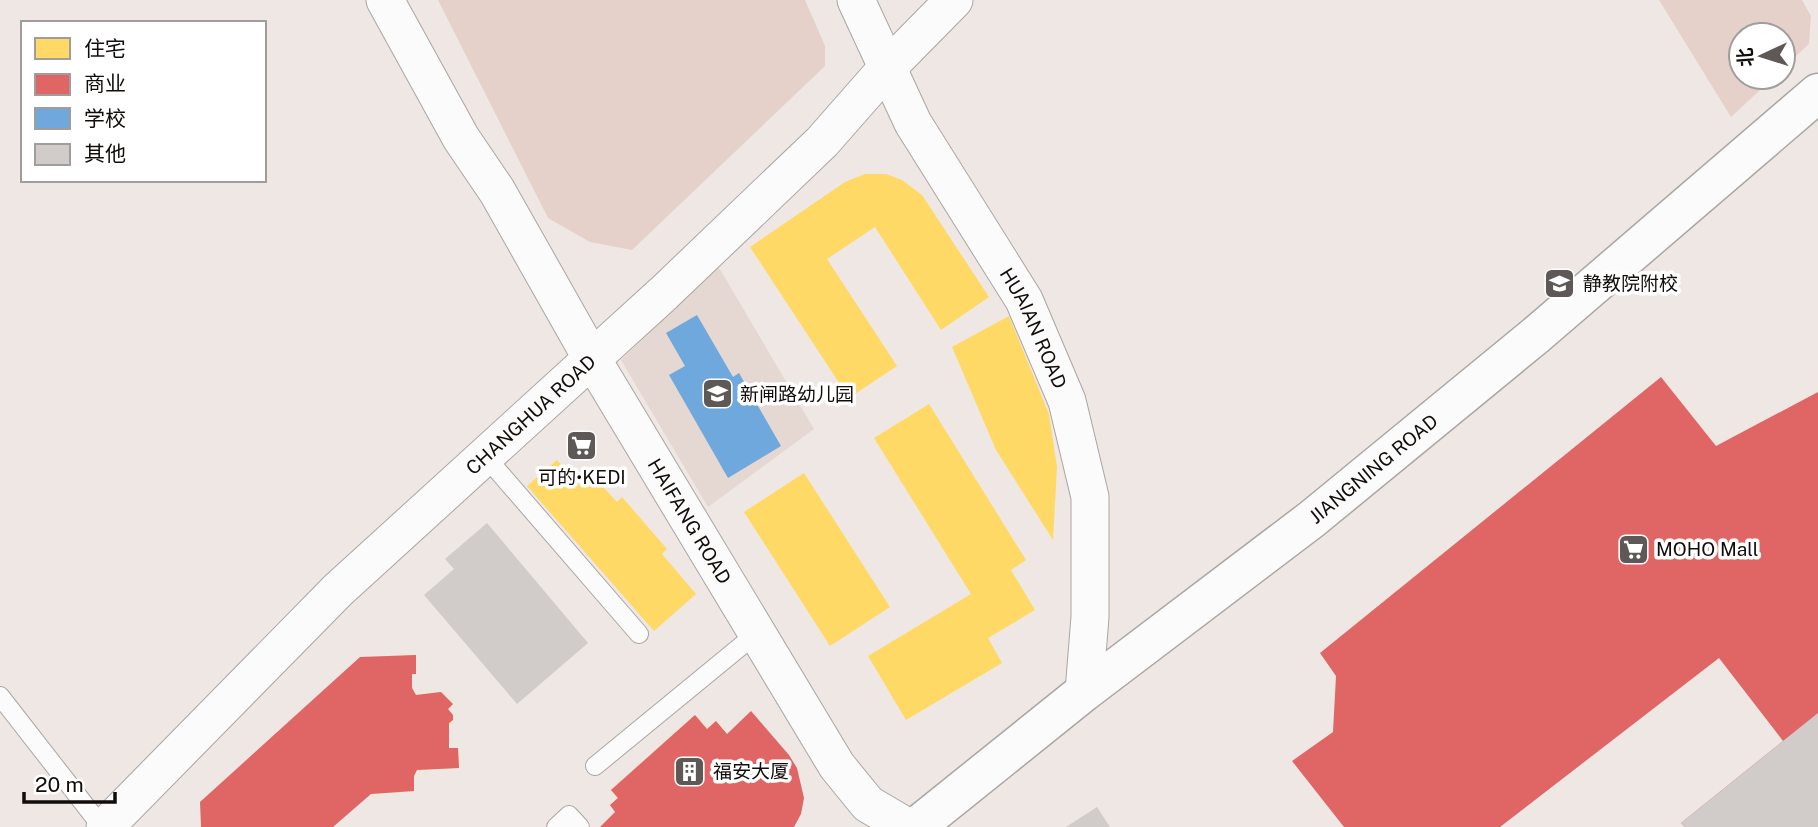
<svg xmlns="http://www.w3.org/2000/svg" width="1818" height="827" font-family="'Public Sans','Noto Sans SC',sans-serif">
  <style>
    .built { fill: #e5d7d2 }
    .green { fill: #e5d1c9 }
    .homes { fill: #ffd966 }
    .shops { fill: #e06666 }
    .schools { fill: #6fa8dc }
    .building { fill: #d1ccca }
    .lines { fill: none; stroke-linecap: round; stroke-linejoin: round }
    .service-casing { stroke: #aaa5a3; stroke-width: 20 }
    .minor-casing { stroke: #aaa5a3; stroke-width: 39 }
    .secondary-casing { stroke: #aaa5a3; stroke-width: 41 }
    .service { stroke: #fcfbfb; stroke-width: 18 }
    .minor { stroke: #fcfbfb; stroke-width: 37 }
    .secondary { stroke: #fcfbfb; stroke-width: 38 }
    .labels { text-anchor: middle; stroke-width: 7; stroke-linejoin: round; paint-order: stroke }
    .poi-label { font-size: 19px; fill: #110d0b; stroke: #fff; text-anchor: start }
    .street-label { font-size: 19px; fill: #110d0b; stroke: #fff }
  </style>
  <rect width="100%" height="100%" fill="#eee7e4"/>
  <polygon class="built" points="718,266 814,429 708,507 621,360"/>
  <g class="green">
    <polygon points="438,0 805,0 825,46 825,66 632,250 590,242 548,218"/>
    <polygon points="1659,0 1802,0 1811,16 1809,44 1783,68 1783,35 1741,35 1741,77 1774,77 1731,117"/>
  </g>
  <g class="homes">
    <polygon points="865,174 886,174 902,180 922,195 989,297 941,330 875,227 827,259 897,366 849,398 750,247 845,182"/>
    <polygon points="1009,316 1049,414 1057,467 1053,540 996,450 952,347"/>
    <polygon points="929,404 1026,560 1011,570 1035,610 988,638 1002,663 906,720 868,656 971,594 874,438"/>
    <polygon points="557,460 582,488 594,477 617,502 622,497 667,549 662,554 696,594 654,631 527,486"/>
    <polygon points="804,473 890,607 830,646 744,512"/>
    <polygon points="416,655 416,674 412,674 412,688 416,695 441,692 453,704 448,709 453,715 451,723 419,724 420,735 449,734 449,748 458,748 459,768 417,770 414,776 414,791 371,794 370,776 355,777 354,759 347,760 337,752 336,737 351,737 351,718 336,718 335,701 360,700 360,676 384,657"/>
    <polygon points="695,715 707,729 716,721 734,743 744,759 750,783 751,803 747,827 629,827 610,805 618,798 611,790"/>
    <polygon points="221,791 228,791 228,799 270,799 270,812 256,812 256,827 205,827 205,810 221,797"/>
  </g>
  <g class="shops">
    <polygon points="1661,377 1716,446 1818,392 1818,827 1685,827 1681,823 1783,741 1719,658 1500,827 1344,827 1292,761 1333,732 1336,676 1320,653"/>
    <polygon points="416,655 416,674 412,674 412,688 416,695 441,692 453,704 448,709 453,715 453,720 449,723 449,748 458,748 459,768 417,770 414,776 414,791 371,794 333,827 201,827 200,802 360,657"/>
    <polygon points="751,711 789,755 797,768 804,798 801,814 794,827 600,827 615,812 610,805 618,798 611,790 695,715 707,729 716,721 727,734"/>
  </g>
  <polygon class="schools" points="697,315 733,377 739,373 781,446 728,478 669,375 685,366 666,333"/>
  <g class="building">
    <polygon points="487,523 588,643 517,704 424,595 454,569 445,559"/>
    <polygon points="1818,713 1818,827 1685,827 1681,823"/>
    <polygon points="1097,807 1110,827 1066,827"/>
  </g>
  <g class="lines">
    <defs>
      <g id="service">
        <polyline points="485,456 639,634"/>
        <polyline points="0,696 102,827"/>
        <polyline points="595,766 757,633"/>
        <polyline points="556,827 569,815 580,827"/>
      </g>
      <g id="minor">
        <path id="s1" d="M385,0L461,138L497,191L592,359L837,766L868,804L907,827"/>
        <path id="s2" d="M856,0L913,123L1024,300L1067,401L1090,497V617L1084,692"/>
        <path id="s3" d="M105,827L338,590L664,293L822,142L887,68L954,0"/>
      </g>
      <g id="secondary">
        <path id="s4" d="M916,827L1084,692L1312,519L1535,336L1818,93"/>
      </g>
    </defs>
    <use href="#service" class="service-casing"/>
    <use href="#minor" class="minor-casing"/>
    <use href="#secondary" class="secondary-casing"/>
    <use href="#service" class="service"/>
    <use href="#minor" class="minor"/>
    <use href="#secondary" class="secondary"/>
  </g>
  <defs>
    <symbol id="school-square" viewBox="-11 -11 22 22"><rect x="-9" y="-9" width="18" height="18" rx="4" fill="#5e5957" stroke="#fff"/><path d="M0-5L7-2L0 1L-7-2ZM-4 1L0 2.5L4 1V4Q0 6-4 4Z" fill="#fff"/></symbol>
    <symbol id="supermarket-square" viewBox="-11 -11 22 22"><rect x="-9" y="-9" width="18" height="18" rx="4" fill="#5e5957" stroke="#fff"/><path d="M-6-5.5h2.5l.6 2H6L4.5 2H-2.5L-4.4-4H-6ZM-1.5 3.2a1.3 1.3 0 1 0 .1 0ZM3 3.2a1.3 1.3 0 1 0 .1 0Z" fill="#fff"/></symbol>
    <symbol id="building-square" viewBox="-11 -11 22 22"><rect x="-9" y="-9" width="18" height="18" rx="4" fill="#5e5957" stroke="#fff"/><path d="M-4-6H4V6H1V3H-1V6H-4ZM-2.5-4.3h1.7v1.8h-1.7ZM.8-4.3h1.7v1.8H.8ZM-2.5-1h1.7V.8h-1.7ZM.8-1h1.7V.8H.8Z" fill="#fff"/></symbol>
  </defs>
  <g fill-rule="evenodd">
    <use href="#school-square" x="1542" y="266" width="35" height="35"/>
    <use href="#school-square" x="700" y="376" width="35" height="35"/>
    <use href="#supermarket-square" x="564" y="428" width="35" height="35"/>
    <use href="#supermarket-square" x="1616" y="532" width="35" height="35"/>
    <use href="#building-square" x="672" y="754" width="35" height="35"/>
  </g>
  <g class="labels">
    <g class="poi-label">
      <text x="1583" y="290">静教院附校</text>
      <text x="740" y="401">新闸路幼儿园</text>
      <text x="582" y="484" text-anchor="middle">可的•KEDI</text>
      <text x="1656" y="556">MOHO Mall</text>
      <text x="713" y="778">福安大厦</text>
    </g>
    <g class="street-label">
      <text dy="7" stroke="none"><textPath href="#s2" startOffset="374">HUAIAN ROAD</textPath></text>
      <text dy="7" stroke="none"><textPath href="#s3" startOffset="593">CHANGHUA ROAD</textPath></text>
      <text dy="7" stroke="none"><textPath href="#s4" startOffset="581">JIANGNING ROAD</textPath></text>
      <text dy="7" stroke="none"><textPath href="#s1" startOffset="604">HAIFANG ROAD</textPath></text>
    </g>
  </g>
  <rect x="21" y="21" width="245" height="161" fill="#ffffff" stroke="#a09e9d" stroke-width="2"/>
  <rect x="35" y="38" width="35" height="21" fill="#ffd966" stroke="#a09e9d" stroke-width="2"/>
  <text x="84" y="56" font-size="21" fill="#110d0b">住宅</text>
  <rect x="35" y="74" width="35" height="21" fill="#e06666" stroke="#a09e9d" stroke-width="2"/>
  <text x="84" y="91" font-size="21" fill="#110d0b">商业</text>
  <rect x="35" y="108" width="35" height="21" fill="#6fa8dc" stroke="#a09e9d" stroke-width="2"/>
  <text x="84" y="126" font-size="21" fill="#110d0b">学校</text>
  <rect x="35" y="144" width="35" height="21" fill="#d1ccca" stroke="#a09e9d" stroke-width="2"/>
  <text x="84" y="161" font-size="21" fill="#110d0b">其他</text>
  <g transform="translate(1762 56) rotate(266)"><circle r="33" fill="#ffffff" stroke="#a09e9d" stroke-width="2"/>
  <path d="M0-5L12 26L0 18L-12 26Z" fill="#5e5957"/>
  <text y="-10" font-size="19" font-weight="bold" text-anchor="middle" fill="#110d0b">北</text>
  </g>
  <path d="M24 792v10h91v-10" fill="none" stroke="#110d0b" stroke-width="3.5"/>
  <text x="35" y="792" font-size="21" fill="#110d0b" stroke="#ffffff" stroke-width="5" paint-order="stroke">20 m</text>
</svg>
